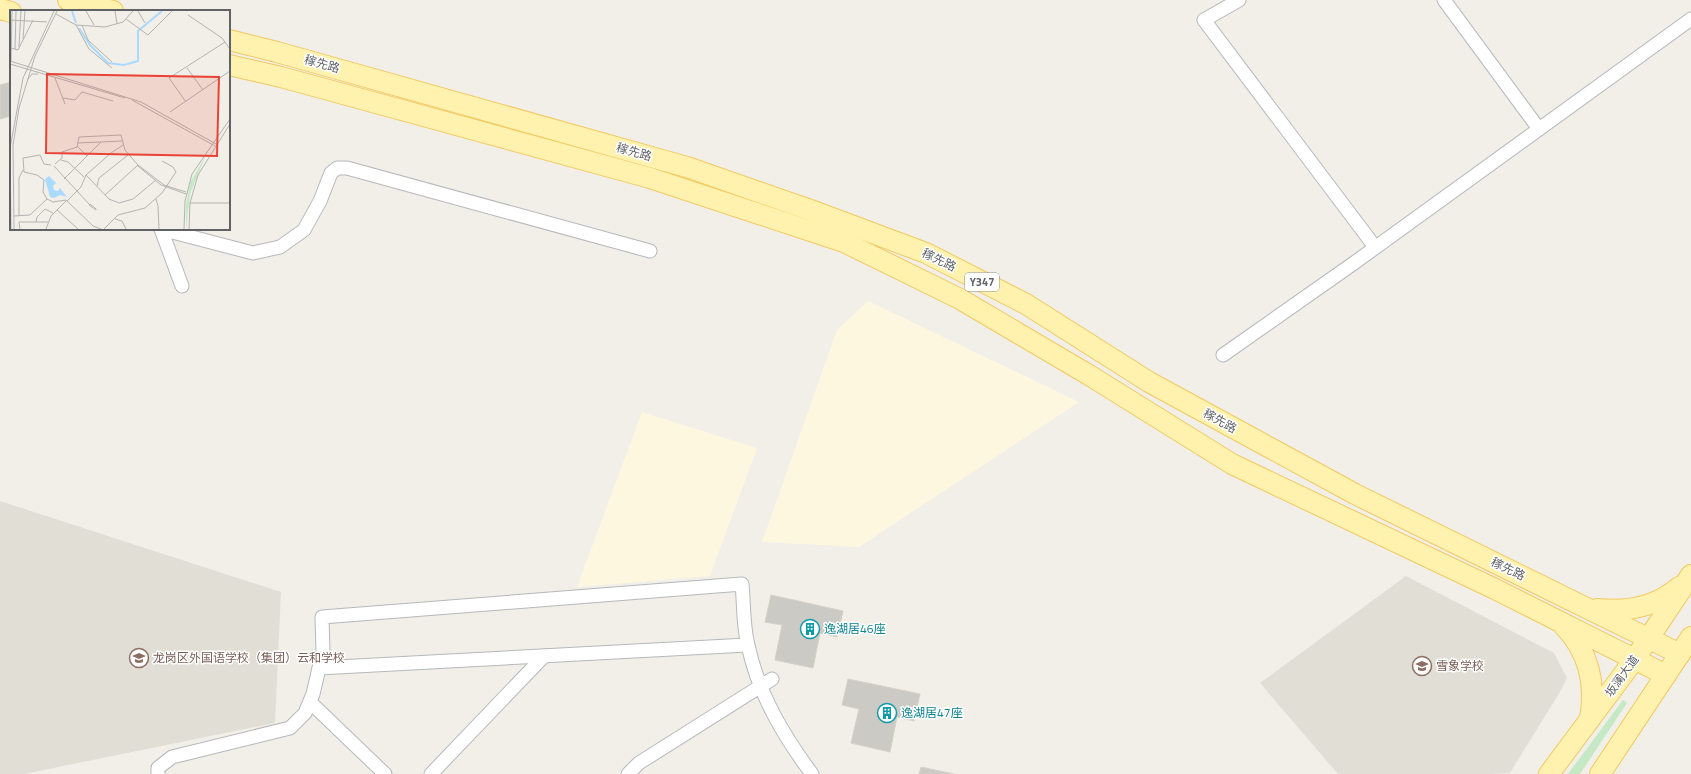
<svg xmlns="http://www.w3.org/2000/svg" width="1691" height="774" font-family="'Titillium Web','Noto Sans SC',sans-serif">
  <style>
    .commercial { fill: #fef7e0 }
    .education { fill: #e1ded6 }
    .green { fill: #c5e8c5 }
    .building { fill: #cccac5; stroke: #d6d1c6 }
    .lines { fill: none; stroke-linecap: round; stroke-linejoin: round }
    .minor-casing { stroke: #b5b8bc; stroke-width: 15 }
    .primary-casing { stroke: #f2c960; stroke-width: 22 }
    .minor { stroke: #fff; stroke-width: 13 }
    .primary { stroke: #fff2af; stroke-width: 20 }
    .labels { text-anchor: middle; stroke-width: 3; stroke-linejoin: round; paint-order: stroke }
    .shield { fill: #fff; stroke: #8f9295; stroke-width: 1 }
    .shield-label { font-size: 11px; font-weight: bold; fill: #5f6368 }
    .street-label { font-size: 12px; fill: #5f6368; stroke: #fff }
    .culture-label { font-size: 12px; fill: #0d838f; stroke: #fff; text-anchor: start }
    .education-label { font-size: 12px; fill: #785e54; stroke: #fff; text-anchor: start }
    .inset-river { fill: none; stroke: #aadaff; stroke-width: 2 }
    .inset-road { fill: none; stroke: #b3b3b1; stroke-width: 1 }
    .view { fill: #ea4335; fill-opacity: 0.15; stroke: #ea4335; stroke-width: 2 }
    .inset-edge { fill: none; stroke: #5f6368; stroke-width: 2 }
  </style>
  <rect width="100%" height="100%" fill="#f1efe8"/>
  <g class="commercial">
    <polygon points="868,301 1079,402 859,547 762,542 837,330"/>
    <polygon points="642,412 757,448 710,576 577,587"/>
  </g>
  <g class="education">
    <polygon points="0,501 281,592 275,723 24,774 0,774"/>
    <polygon points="1406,576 1554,653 1567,678 1561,690 1510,773 1492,774 1338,774 1260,683"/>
  </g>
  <polygon class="green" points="1623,700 1627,703 1580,774 1568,774"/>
  <g class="building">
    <polygon points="11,82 11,116 0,119 0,85"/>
    <polygon points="771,595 843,611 837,637 820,633 813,668 775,660 782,625 765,622"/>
    <polygon points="848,679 920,694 914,721 897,717 890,752 851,743 859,709 842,705"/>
    <polygon points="921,767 954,774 919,774"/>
  </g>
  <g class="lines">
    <defs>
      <g id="minor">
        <polyline points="1239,0 1204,20 1375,247"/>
        <polyline points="1444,0 1539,129"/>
        <polyline points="161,229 253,253 280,247 304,230 320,201 331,173 337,168 347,168 650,251"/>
        <polyline points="161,229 182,286"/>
        <polyline points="1223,355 1354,263 1691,19"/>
        <polyline points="319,668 747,645"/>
        <polyline points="310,702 385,774"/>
        <path d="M158,774V768L172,757L290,728L305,713L313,694L323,651L322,617L742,584C744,604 743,626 748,645C758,693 783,735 812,774"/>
        <polyline points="431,774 544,656"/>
        <polyline points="628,774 639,763 772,679"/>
      </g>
      <g id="primary">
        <polyline points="68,0 113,11"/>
        <polyline points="0,9 11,12"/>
        <polyline points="229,40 277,52 687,167 819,213 926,253 1026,304 1149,382 1355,494 1680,654"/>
        <polyline points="229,65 281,77 650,178 844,242 960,299 1089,375 1232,464 1495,589 1666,675"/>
        <path d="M1597,609C1626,612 1656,607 1679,587"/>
        <path d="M1564,626C1589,652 1596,684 1590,719"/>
        <polyline points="1549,774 1634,660 1691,575"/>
        <polyline points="1600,774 1691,637"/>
      </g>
    </defs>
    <use href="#minor" class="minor-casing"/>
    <use href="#primary" class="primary-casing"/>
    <use href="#minor" class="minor"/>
    <use href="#primary" class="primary"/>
  </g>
  <defs>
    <symbol id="building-ring" viewBox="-11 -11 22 22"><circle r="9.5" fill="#fff" stroke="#0f9aa8" stroke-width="1.5"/><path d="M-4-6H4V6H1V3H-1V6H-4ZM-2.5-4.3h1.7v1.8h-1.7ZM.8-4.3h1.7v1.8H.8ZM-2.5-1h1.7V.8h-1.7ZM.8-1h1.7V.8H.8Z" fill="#0f9aa8"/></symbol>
    <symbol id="school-ring" viewBox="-11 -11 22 22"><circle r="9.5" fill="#fff" stroke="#8d6e63" stroke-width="1.5"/><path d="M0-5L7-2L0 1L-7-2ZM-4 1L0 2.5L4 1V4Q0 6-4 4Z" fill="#8d6e63"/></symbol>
  </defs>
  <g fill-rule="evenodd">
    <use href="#building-ring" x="799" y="618" width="22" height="22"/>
    <use href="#school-ring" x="128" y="647" width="22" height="22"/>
    <use href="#school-ring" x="1411" y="655" width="22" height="22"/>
    <use href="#building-ring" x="876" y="702" width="22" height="22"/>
  </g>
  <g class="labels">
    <rect class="shield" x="965" y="273" width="34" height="18" rx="3"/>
    <g class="shield-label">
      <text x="982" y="286">Y347</text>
    </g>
    <g class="street-label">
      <text transform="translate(322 64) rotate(16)" y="4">稼先路</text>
      <text transform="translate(634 152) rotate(16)" y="4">稼先路</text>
      <text transform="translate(939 260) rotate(26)" y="4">稼先路</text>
      <text transform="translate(1220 421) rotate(29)" y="4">稼先路</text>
      <text transform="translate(1508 569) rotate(26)" y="4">稼先路</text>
      <text transform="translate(1622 676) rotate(-54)" y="4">坂澜大道</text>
    </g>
    <g class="culture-label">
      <text x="824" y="633">逸湖居46座</text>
      <text x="901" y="717">逸湖居47座</text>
    </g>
    <g class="education-label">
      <text x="153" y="662">龙岗区外国语学校（集团）云和学校</text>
      <text x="1436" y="670">雪象学校</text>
    </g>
  </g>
  <g transform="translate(10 10)">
    <rect width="220" height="220" fill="#f1efe8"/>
    <path d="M195,147L180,184L176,219V195L180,173Z" fill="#c5e8c5"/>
    <path d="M39,166L46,173L43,176L44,180L48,181L50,178L57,187L50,185L44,188L40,187L35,169Z" fill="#aadaff"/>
    <path class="inset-river" d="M62,1L66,13M69,18L80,35L98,53L114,55L128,51V21L152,1"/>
    <path class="inset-road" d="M76,1L84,15M105,1L107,14M128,1L135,13M46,4L66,15L95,17L113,12L123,1M178,5L212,28L220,39M116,9L138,25L162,1M0,10L37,12M66,15L79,39L102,58M72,15L78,30L102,52M13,29L15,1M9,37L11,1M1,38L8,40L23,10M5,39L6,1M0,51L131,92L206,134M1,52L2,1M0,54L115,88M177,58L193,80M45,68L55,94M18,69L22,64H28M53,88L65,90L72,82L103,91M122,90L205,136M176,92L159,68L215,32M160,102L220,61M68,133L112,131M67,136L77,146M0,138L13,68L44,1M0,139L1,219M51,150L58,152L74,167M45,154L52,148V142L67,137L69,127L111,125L115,140L128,155L154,175L176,182M41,155L34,154L30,145L13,148L14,162L27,165L34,170L33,182L37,189L43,192L56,190L83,216L91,219M44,156L79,194M128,156L151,175L176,184M76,165L99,189L109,193L123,189L146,170M54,169L91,132M87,176L89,168L118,145M95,185L128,155M146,189L148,196L149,219M57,191L71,177L76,165L101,143L113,135M180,193H220M80,194L86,199V200L79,195ZM47,200L68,219M4,206L20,205L37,189M9,206V168L13,160M105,209L112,211L116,219M26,212L27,207L35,199L43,203M4,219L3,135L9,98L25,46L47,1M10,219L9,212H38M36,219L41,206L56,191M94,219L108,205L135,198L152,183L166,162L163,157L152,151M174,219L175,191L182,164L220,109M179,219L180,193L188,165L220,114"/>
    <path class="view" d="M37,64L209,67L207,146L36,143Z"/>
    <rect width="220" height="220" class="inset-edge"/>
  </g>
</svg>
